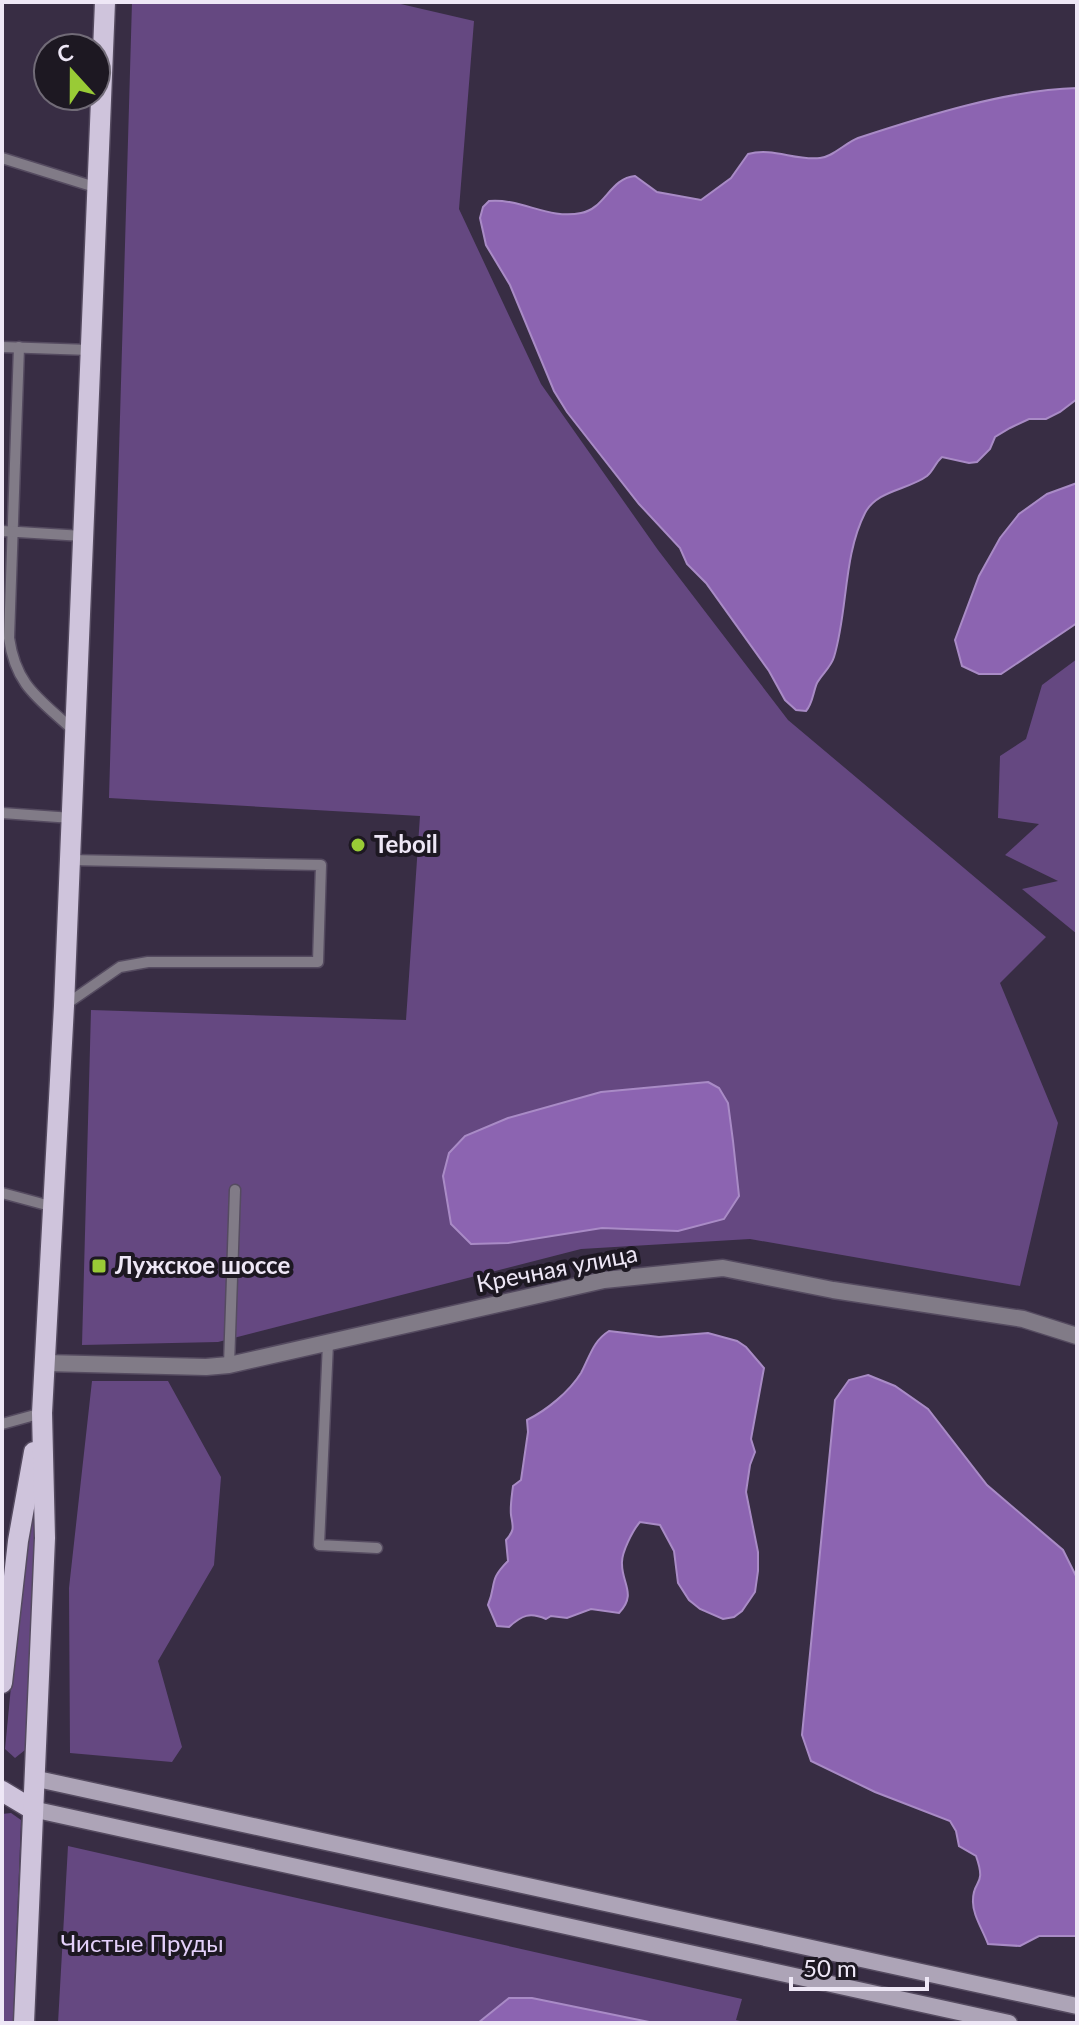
<svg xmlns="http://www.w3.org/2000/svg" width="1079" height="2025" font-family="Lato,sans-serif">
  <style>
    .green { fill: #654881 }
    .water { fill: #8c64b1; stroke: #a98bc6; stroke-width: 2 }
    .lines { fill: none; stroke-linecap: round; stroke-linejoin: round }
    .lane-casing { stroke: #554b60; stroke-width: 13 }
    .street-casing { stroke: #554b60; stroke-width: 19 }
    .secondary-casing { stroke: #554b60; stroke-width: 19 }
    .primary-casing { stroke: #554b60; stroke-width: 23 }
    .lane { stroke: #817b87; stroke-width: 10 }
    .street { stroke: #817b87; stroke-width: 16 }
    .secondary { stroke: #ada4b7; stroke-width: 16 }
    .primary { stroke: #cfc4dc; stroke-width: 20 }
    .poi-dot { fill: #99cb36; stroke: #1d1822; stroke-width: 3 }
    .labels { text-anchor: middle; stroke-width: 8; stroke-linejoin: round; paint-order: stroke }
    .poi-label { font-size: 24px; font-weight: bold; fill: #eee7f6; stroke: #1d1822; text-anchor: start }
    .street-label { font-size: 24px; fill: #eee7f6; stroke: #1d1822 }
    .park-label { font-size: 24px; fill: #e4d0fa; stroke: #1d1822 }
  </style>
  <rect width="100%" height="100%" fill="#382d44"/>
  <g class="green">
    <polygon points="132,2 392,2 474,21 459,209 541,384 658,550 788,720 1046,937 1000,983 1058,1123 1020,1286 750,1239 581,1249 218,1342 82,1345 91,1010 406,1020 420,816 109,798"/>
    <polygon points="1077,659 1077,934 1022,889 1058,881 1005,855 1039,824 998,818 1000,756 1026,739 1042,685"/>
    <polygon points="92,1381 168,1381 221,1477 214,1565 158,1661 182,1747 172,1762 70,1753 69,1588"/>
    <polygon points="34,1507 34,1593 25,1750 15,1758 5,1749 20,1593"/>
    <polygon points="11,1813 21,1820 13,2023 2,2023 2,1814"/>
    <polygon points="68,1846 742,1999 736,2020 749,2023 58,2023"/>
  </g>
  <g class="water">
    <path d="M1077,88V399L1060,412L1046,419H1029L1010,428L995,437L990,449L977,462L969,463L942,457C935,463 934,470 927,476C908,490 877,490 865,513C843,556 848,611 834,657C831,667 822,674 817,683C813,692 813,703 806,711L796,710L785,700L769,671L706,583L687,564L680,548L639,504L567,412L554,391L510,285L486,245L480,218L483,207L489,201C521,198 549,220 581,213C605,209 610,178 635,176L657,192L701,200L731,178L748,154C773,147 795,161 820,158C833,157 845,143 858,138C925,116 1007,90 1077,88Z"/>
    <polygon points="1077,483 1077,623 1001,674 979,674 962,666 955,640 979,576 1000,538 1019,514 1047,494"/>
    <polygon points="708,1082 719,1088 728,1103 733,1141 739,1196 724,1219 678,1231 602,1228 508,1243 471,1244 451,1224 443,1176 449,1153 465,1136 508,1118 601,1092"/>
    <path d="M609,1331L659,1337L708,1333L737,1341L746,1347L764,1368L751,1439L755,1452L750,1465L746,1492L758,1552V1571L755,1592L742,1611L734,1617L723,1619L700,1609L689,1600L678,1583L674,1551L660,1525L640,1522C633,1530 621,1553 622,1564C622,1584 637,1594 619,1613L591,1609L567,1618L551,1616L546,1619C530,1612 522,1615 509,1627L497,1626L488,1605C497,1583 488,1581 508,1561L506,1540C515,1530 513,1527 511,1515C510,1506 512,1495 513,1486L521,1480L528,1432L527,1420C547,1410 569,1392 581,1373C590,1356 593,1341 609,1331Z"/>
    <path d="M868,1375L895,1386L928,1409L987,1485L1063,1550L1077,1578V1936H1039L1020,1946L988,1944C983,1930 972,1914 973,1900C973,1879 987,1887 976,1856L959,1846L956,1831L950,1821L875,1792L811,1761L802,1735L835,1400L849,1380Z"/>
    <polygon points="509,1998 532,1998 654,2023 478,2023"/>
  </g>
  <g class="lines">
    <defs>
      <g id="lane">
        <polyline points="2,158 98,188"/>
        <polyline points="2,347 90,350"/>
        <path d="M19,347L9,638C16,687 40,699 74,731"/>
        <polyline points="2,531 83,536"/>
        <polyline points="2,813 72,818"/>
        <polyline points="65,1005 120,967 148,962 318,962 321,865 70,860"/>
        <polyline points="2,1193 54,1207"/>
        <polyline points="328,1343 319,1545 377,1548"/>
        <polyline points="229,1365 235,1190"/>
        <polyline points="2,1424 42,1413"/>
      </g>
      <polyline id="street" points="45,1363 206,1367 229,1365 604,1280 723,1268 833,1290 1023,1319 1077,1336"/>
      <g id="secondary">
        <polyline points="33,1778 1077,2006"/>
        <polyline points="32,1809 1009,2023"/>
      </g>
      <g id="primary">
        <polyline points="2,1683 18,1541 34,1452"/>
        <polyline points="2,1791 32,1809"/>
        <polyline points="24,2023 45,1538 42,1413 64,1006 105,2"/>
      </g>
    </defs>
    <use href="#lane" class="lane-casing"/>
    <use href="#street" class="street-casing"/>
    <use href="#secondary" class="secondary-casing"/>
    <use href="#primary" class="primary-casing"/>
    <use href="#lane" class="lane"/>
    <use href="#street" class="street"/>
    <use href="#secondary" class="secondary"/>
    <use href="#primary" class="primary"/>
  </g>
  <g class="poi-dot">
    <circle cx="358" cy="845" r="8"/>
    <rect x="91" y="1258" width="16" height="16" rx="4"/>
  </g>
  <g class="labels">
    <g class="poi-label">
      <text x="374" y="853">Teboil</text>
      <text x="115" y="1274">Лужское шоссе</text>
    </g>
    <g class="street-label">
      <text transform="translate(557 1269) rotate(-11)" y="8">Кречная улица</text>
    </g>
    <g class="park-label">
      <text x="142" y="1952">Чистые Пруды</text>
    </g>
  </g>
  <rect width="1079" height="2025" fill="none" stroke="#eee7f6" stroke-width="8"/>
  <g transform="translate(72 72) rotate(339)"><circle r="38" fill="#1d1822" stroke="#716b77" stroke-width="2"/>
  <path d="M0-6L14 30L0 20L-14 30Z" fill="#99cb36"/>
  <text y="-12" font-size="22" font-weight="bold" text-anchor="middle" fill="#eee7f6">С</text>
  </g>
  <path d="M791 1977v12h136v-12" fill="none" stroke="#eee7f6" stroke-width="4"/>
  <text x="803" y="1977" font-size="24" fill="#eee7f6" stroke="#1d1822" stroke-width="6" paint-order="stroke">50 m</text>
</svg>
